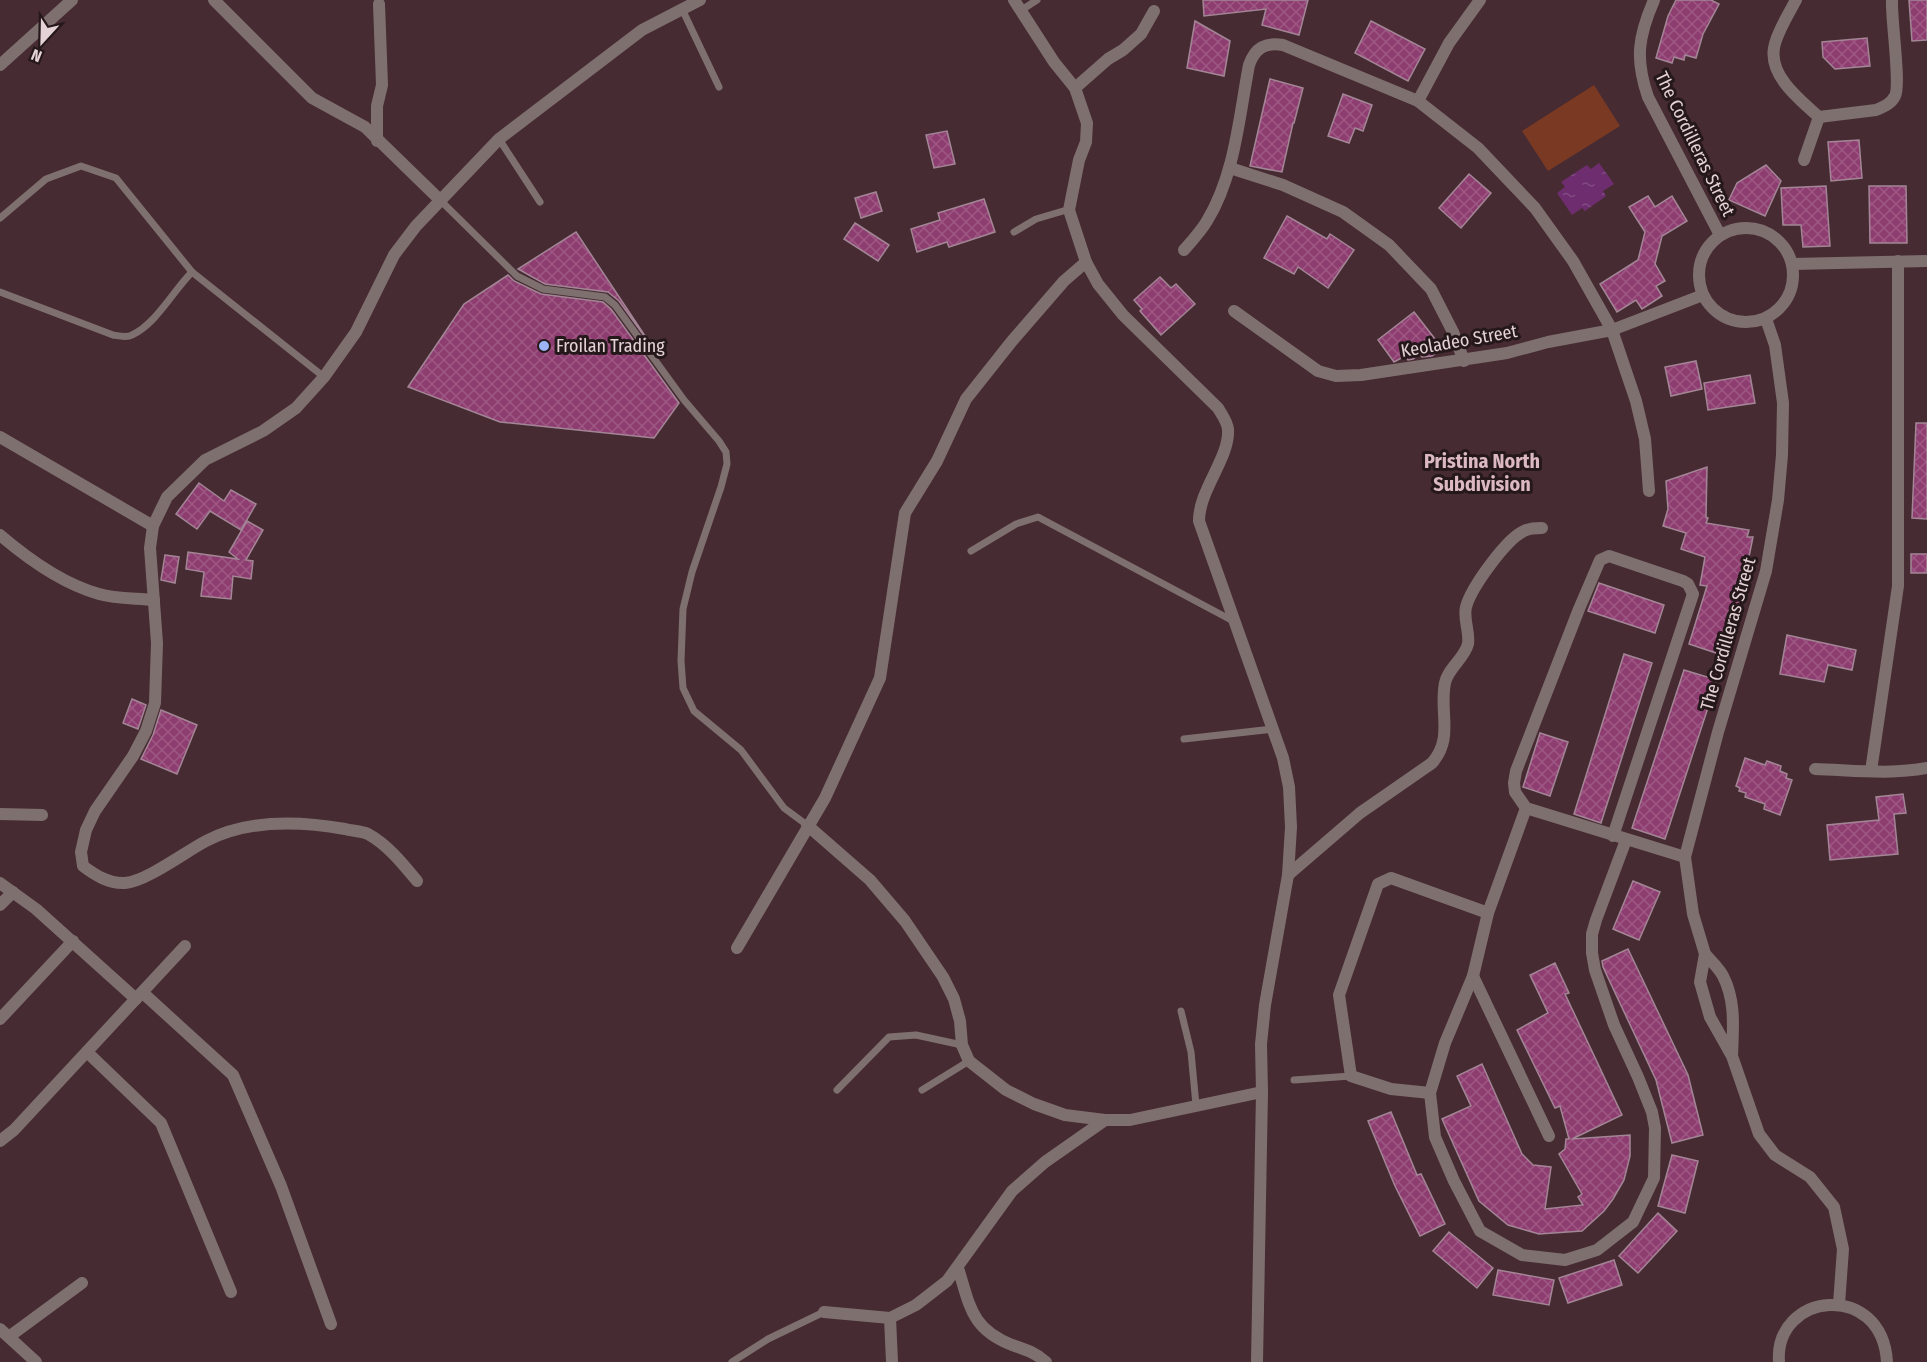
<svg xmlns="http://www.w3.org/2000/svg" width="1927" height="1362" font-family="'Fira Sans Condensed',sans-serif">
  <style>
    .pitch { fill: #7a3923 }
    .water { fill: url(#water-ripples) }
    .building { fill: url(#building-cross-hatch); stroke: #a38696; stroke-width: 1.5 }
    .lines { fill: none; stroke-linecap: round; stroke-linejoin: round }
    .service { stroke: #7f7070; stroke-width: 7 }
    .minor { stroke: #7f7070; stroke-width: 12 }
    .tertiary { stroke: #7f7070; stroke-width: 12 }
    .poi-dot { fill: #9db4fd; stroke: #25181b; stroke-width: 2 }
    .labels { text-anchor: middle; stroke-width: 6; stroke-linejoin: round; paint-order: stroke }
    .street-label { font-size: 18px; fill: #e4d2d6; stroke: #25181b }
    .poi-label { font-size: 18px; fill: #e4d2d6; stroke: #25181b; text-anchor: start }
    .neighbourhood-label { font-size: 20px; font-weight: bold; fill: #dcb9c1; stroke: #25181b }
  </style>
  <defs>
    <pattern id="water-ripples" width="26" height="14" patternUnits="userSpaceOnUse" patternTransform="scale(1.5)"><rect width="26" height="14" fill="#6d2d6f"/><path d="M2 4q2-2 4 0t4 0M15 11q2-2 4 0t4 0" fill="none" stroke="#824b83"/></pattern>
    <pattern id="building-cross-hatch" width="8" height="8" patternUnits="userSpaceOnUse" patternTransform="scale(1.5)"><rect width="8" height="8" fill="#8e3d70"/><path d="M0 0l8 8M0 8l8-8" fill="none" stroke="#9e5884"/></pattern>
  </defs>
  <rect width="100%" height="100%" fill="#472b32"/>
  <polygon class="pitch" points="1594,85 1620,126 1548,171 1522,131"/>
  <polygon class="water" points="1599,163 1614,184 1603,191 1606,196 1585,211 1582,208 1572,215 1557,193 1565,187 1561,182 1587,165 1591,169"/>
  <g class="building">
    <polygon points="1203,0 1308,0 1299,35 1262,25 1266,9 1204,16"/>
    <polygon points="1676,0 1711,0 1719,4 1703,34 1696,58 1685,55 1684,60 1674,57 1672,63 1656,58 1668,16"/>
    <polygon points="1909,0 1927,0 1927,40 1912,41"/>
    <polygon points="1195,21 1230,41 1224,76 1187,68"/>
    <polygon points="1371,21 1425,49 1408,81 1355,53"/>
    <polygon points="1867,38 1870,66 1835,69 1823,57 1822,42"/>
    <polygon points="1270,79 1303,88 1294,123 1293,123 1282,172 1250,166"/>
    <polygon points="1343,94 1372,105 1363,131 1355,128 1349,143 1328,136"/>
    <polygon points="947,131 955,164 934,168 926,135"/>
    <polygon points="1859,140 1862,178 1831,181 1828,142"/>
    <polygon points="1766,165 1781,181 1765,216 1729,200 1737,183"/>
    <polygon points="1469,174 1491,193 1461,228 1439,208"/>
    <polygon points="1826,186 1830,246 1803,247 1801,225 1783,225 1781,188"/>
    <polygon points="1869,186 1906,186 1907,243 1870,243"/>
    <polygon points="876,192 882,211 861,218 855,198"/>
    <polygon points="1648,196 1655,207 1672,196 1687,221 1662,236 1655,264 1665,281 1656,286 1662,296 1642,309 1636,300 1617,312 1600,284 1638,260 1645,232 1629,207"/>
    <polygon points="984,199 995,232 949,247 947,242 917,252 911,229 940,220 938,213"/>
    <polygon points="1287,216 1327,239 1330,234 1354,250 1328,288 1298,267 1294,274 1264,258"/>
    <polygon points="855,223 889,245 878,261 844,239"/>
    <polygon points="576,232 655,351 619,301 608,292 545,284 518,269"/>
    <polygon points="508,275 514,281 541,294 603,302 611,309 679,403 654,438 500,422 408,387 464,304"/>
    <polygon points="1160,277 1171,288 1176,284 1195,304 1161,335 1140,311 1142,309 1134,300"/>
    <polygon points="1414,312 1442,348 1432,356 1422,357 1420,354 1413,359 1408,360 1405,356 1394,362 1378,340"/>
    <polygon points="1696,361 1702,389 1671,396 1665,367"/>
    <polygon points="1750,375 1755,403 1708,410 1704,383"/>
    <polygon points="1916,423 1927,423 1927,519 1912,518"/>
    <polygon points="1707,467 1706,517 1708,518 1706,523 1749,530 1747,537 1753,537 1739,606 1741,607 1725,656 1689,644 1707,586 1700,585 1705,557 1681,549 1686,533 1663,526 1668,509 1666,481"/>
    <polygon points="199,483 224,501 231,490 256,504 241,530 210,511 197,529 176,514"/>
    <polygon points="247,521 263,530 246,560 253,561 251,579 233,576 231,599 201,596 204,572 186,569 188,552 238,559 229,552"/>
    <rect x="1911" y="554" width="16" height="19"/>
    <polygon points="165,555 179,557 175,583 161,580"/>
    <polygon points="1599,583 1664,605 1655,633 1588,611"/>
    <polygon points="1787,635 1856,650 1852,670 1828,665 1824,682 1780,674"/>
    <polygon points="1624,654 1652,663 1601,823 1574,814"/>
    <polygon points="1684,670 1717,680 1665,839 1632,828"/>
    <polygon points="132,699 146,705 138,729 123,723"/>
    <polygon points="161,710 197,725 177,774 141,759 153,735"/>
    <polygon points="1540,733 1568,742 1550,796 1523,787"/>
    <polygon points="1745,758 1765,765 1767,761 1781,766 1780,771 1787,774 1786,778 1792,780 1780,815 1764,809 1765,804 1745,797 1746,793 1739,791 1740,788 1736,786"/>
    <polygon points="1903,794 1906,813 1894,814 1898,854 1830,860 1827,825 1879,820 1876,797"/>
    <polygon points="1633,881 1660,892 1639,940 1613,929"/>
    <polygon points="1628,949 1688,1075 1703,1135 1672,1143 1656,1080 1603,967 1602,961"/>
    <polygon points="1555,963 1569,993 1565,994 1622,1115 1572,1139 1630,1135 1630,1156 1624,1180 1613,1199 1604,1211 1582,1231 1539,1234 1508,1225 1479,1201 1442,1119 1471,1106 1457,1076 1482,1064 1522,1154 1533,1165 1551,1167 1545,1209 1583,1205 1578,1197 1582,1194 1559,1154 1565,1149 1566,1139 1569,1139 1560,1106 1555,1108 1517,1030 1548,1013 1530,975"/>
    <polygon points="1391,1112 1417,1175 1421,1174 1445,1224 1420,1236 1395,1186 1368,1121"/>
    <polygon points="1672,1155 1698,1161 1685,1213 1658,1206"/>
    <polygon points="1658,1213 1677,1231 1638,1273 1619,1256"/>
    <polygon points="1449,1232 1493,1268 1477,1288 1433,1251"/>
    <polygon points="1614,1260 1622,1285 1568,1303 1559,1278"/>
    <polygon points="1498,1270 1554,1280 1549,1305 1493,1295"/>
  </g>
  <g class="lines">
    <g class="service">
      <polyline points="682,9 719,87"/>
      <polyline points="1020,11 1037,0"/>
      <polyline points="499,139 540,202"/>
      <polyline points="440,200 517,276 543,289 605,297 615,305 684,400 719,441 726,452 727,464 721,487 692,572 683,609 681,661 683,688 694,711 741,750 784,808 807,825"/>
      <polyline points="0,218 46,179 81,166 116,178 192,272 324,377"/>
      <polyline points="1014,232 1036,219 1070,209"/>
      <path d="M0,292L113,335C119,336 127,338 132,335C156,324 173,291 192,272"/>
      <polyline points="971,551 1016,524 1038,517 1235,622"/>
      <polyline points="1184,739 1273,729"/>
      <polyline points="1181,1011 1191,1052 1196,1105"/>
      <polyline points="1294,1080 1351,1076"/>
      <polyline points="837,1090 889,1037 916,1035 962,1045"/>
      <polyline points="922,1090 969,1061"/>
      <polyline points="732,1362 768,1339 824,1312"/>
    </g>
    <g class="minor">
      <polyline points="214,0 312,98 365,127 440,200"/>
      <path d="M1654,0C1638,37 1635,59 1648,97L1720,235"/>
      <path d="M1796,0C1789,13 1776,34 1774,48C1769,76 1800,100 1819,117L1876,110C1883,107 1891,104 1895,96C1901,85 1891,19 1892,0"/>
      <polyline points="0,65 72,0"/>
      <polyline points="1075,88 1108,59 1123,50 1141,34 1154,11"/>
      <polyline points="1418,101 1449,43 1480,0"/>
      <polyline points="377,141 377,106 382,85 379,4"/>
      <polyline points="1804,160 1819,117"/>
      <polyline points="1230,168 1283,185 1343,212 1389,245 1431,289 1453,332 1464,361"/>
      <circle cx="1746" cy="275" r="47"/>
      <path d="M1184,250C1192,241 1201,231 1207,221C1235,175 1239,117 1249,65C1255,48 1265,42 1283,45L1418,101L1478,148L1535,208L1573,261L1612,330L1636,401L1645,439L1649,491"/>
      <polyline points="1792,264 1927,261"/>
      <polyline points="1234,311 1318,371 1336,376 1361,375 1507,353 1548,342 1612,330 1703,295"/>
      <polyline points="0,437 153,526"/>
      <path d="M0,535C28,559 63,584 99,594C116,599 137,598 154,600"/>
      <path d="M1815,769C1851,770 1891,775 1927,768"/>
      <polyline points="1871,771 1898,586 1898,261"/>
      <polyline points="1526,808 1488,913 1473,976 1445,1043 1430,1093 1435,1137 1454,1181 1480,1231 1522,1255 1565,1260 1597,1250 1633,1222 1654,1178 1655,1128 1652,1112 1638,1077 1614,1025 1595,970 1592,953 1592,934 1596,920 1626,840"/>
      <polyline points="0,814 42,815"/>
      <polyline points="807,825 870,880 905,921 943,977 954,999 960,1021 962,1045 969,1061 1006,1090 1034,1104 1065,1115 1105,1120 1130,1120 1262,1092"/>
      <polyline points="1613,836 1693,594 1688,584 1683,581 1609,556 1600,560 1579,609 1516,771 1514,783 1515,792 1526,808 1685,857"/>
      <path d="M1288,875L1360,813L1432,763C1454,738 1439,712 1445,683C1448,668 1464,659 1468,644C1470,632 1463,619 1466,607C1471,588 1506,539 1524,531C1530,528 1536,528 1542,528"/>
      <path d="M417,881C403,864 388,845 368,834C361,831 352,831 345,829C300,821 248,819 206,841C185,852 147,881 125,883C109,884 95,875 83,866L81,852L86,830L95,811L133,756L146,731L155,703L157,643L150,548L153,526L167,497L205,460L263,431L296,408L324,377L356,332L394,255L416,226L499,139L642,30L700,0"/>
      <polyline points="0,883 36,909 136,999"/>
      <polyline points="0,905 13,892"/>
      <polyline points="737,948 825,798 880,678 905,513 937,461 966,399 1012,341 1064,281 1086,262"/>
      <polyline points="1705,954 1693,914 1685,857 1718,732 1766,571 1778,500 1782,455 1783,403 1775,345 1766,319"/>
      <polyline points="1473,976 1549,1136"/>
      <polyline points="143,993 233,1075 281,1186 331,1324"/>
      <polyline points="0,1019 73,941"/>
      <polyline points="87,1052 161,1123 231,1292"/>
      <path d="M1732,1056C1733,1029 1736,1001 1723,976C1719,968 1711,961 1705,954L1700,982L1710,1017L1732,1056L1759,1134L1775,1155L1810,1177L1834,1207L1843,1249L1839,1304"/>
      <polyline points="1430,1093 1391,1089 1351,1076 1339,995 1378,884 1391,878 1488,913"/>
      <polyline points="0,1141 14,1130 185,946"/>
      <path d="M958,1268C970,1306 971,1329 1012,1345C1027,1350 1034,1352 1046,1362"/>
      <polyline points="824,1312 890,1318"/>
      <polyline points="10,1336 82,1283"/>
      <polyline points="892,1362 890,1318 916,1305 947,1281 1012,1191 1045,1162 1105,1120"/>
      <path d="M1779,1362C1774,1292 1882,1280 1887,1362"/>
    </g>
    <g class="tertiary">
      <path d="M1014,0L1054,62L1075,88L1087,123L1086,142L1079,160L1069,210L1086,262L1098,284L1123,315L1218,408C1222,415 1227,421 1228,429C1230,458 1199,489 1199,521L1283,758L1289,787L1291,827L1288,875L1265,1005L1261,1044L1262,1092L1257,1362"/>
      <polyline points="0,1329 36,1362"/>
    </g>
  </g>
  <circle class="poi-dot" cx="544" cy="346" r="6"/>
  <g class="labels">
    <g class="street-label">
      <text transform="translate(1695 144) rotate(64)" y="6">The Cordilleras Street</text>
      <text transform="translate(1459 341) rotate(-10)" y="6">Keoladeo Street</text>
      <text transform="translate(1728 634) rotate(-74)" y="6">The Cordilleras Street</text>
    </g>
    <g class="poi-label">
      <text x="556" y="352">Froilan Trading</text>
    </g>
    <g class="neighbourhood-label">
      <text x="1482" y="468">Pristina North<tspan x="1482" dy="23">Subdivision</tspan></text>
    </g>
  </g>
  <g transform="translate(42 42) rotate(202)" stroke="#25181b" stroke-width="4.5" paint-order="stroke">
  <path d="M0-4.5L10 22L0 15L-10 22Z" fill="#e4d2d6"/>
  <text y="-9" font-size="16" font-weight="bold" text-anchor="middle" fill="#e4d2d6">N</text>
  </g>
</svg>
